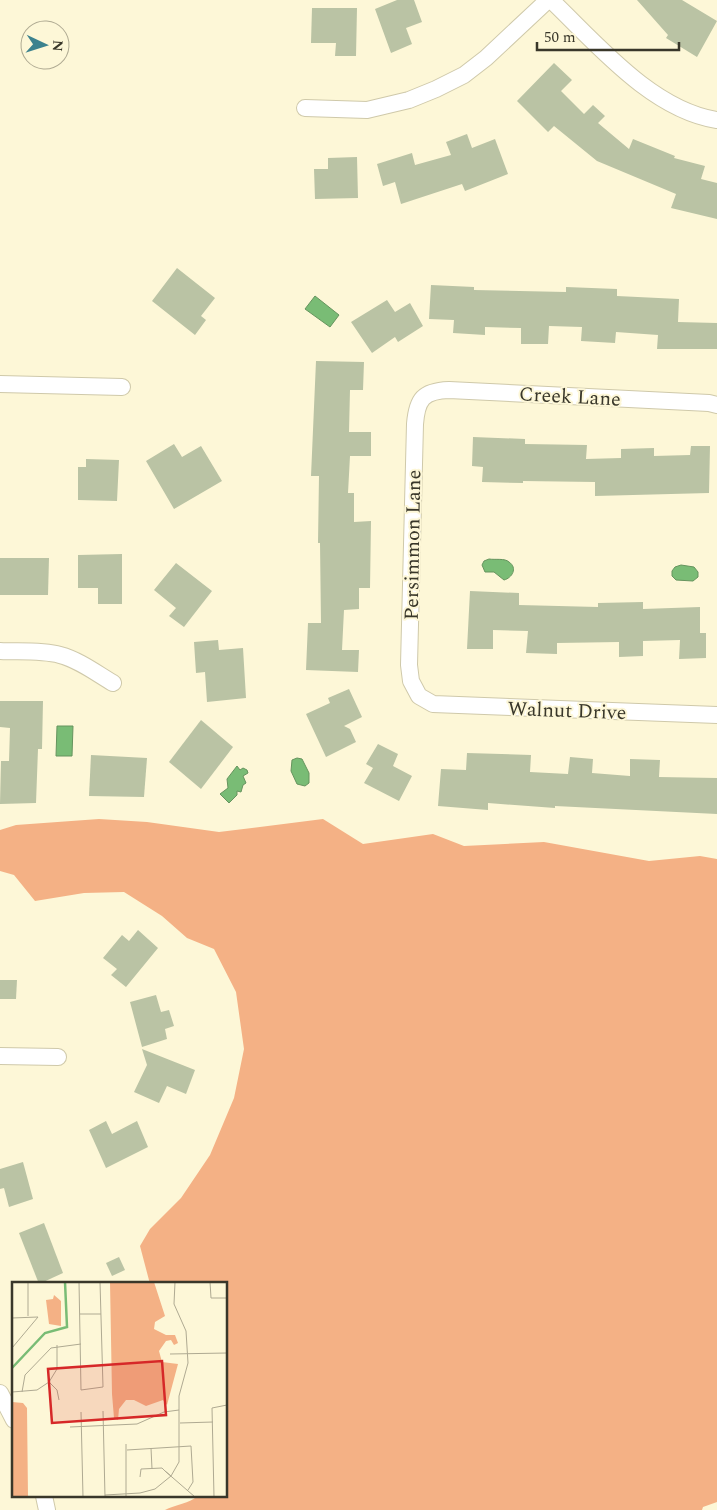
<svg xmlns="http://www.w3.org/2000/svg" width="717" height="1510" font-family="Spectral,serif">
  <style>
    .forest { fill: #f4b185 }
    .water { fill: #79bc75; stroke: #66945e }
    .building { fill: #bac3a4 }
    .lines { fill: none; stroke-linecap: round; stroke-linejoin: round }
    .street-casing { stroke: #cfc9aa; stroke-width: 18 }
    .street { stroke: #fff; stroke-width: 16 }
    .labels { text-anchor: middle; stroke-width: 4; stroke-linejoin: round; paint-order: stroke }
    .street-label { font-size: 20px; fill: #39372a; stroke: #fdf7d7 }
    .inset-river { fill: none; stroke: #79bc75; stroke-width: 2.5 }
    .inset-road { fill: none; stroke: #afaa92; stroke-width: 1 }
    .view { fill: #d62828; fill-opacity: 0.15; stroke: #d62828; stroke-width: 2.5 }
    .inset-edge { fill: none; stroke: #39372a; stroke-width: 2.5 }
  </style>
  <rect width="100%" height="100%" fill="#fdf7d7"/>
  <path class="forest" d="M99,819L147,822L219,832L323,819L363,844L433,834L464,846L544,842L649,861L700,856L717,859V1502L703,1507L702,1510H165C174,1505 191,1503 197,1496H226V1284H150L140,1246L150,1229L181,1198L210,1155L234,1098L244,1049L236,992L214,949L187,938L162,916L124,892L84,893L35,901L14,875L0,871V830L16,825Z"/>
  <g class="water">
    <polygon points="315,296 339,315 330,327 305,309"/>
    <path d="M489,559C495,560 505,558 509,562C518,568 512,578 504,580L494,572H485L482,565L484,561Z"/>
    <polygon points="681,565 694,567 698,572 698,577 693,581 676,580 672,576 672,571 675,567"/>
    <polygon points="57,726 73,726 72,756 56,756"/>
    <polygon points="297,758 302,759 309,773 309,783 305,786 297,784 291,771 292,760"/>
    <polygon points="237,766 240,770 243,768 247,770 248,773 243,776 246,783 243,785 241,792 237,791 237,795 229,803 220,794 228,788 227,779"/>
  </g>
  <g class="building">
    <polygon points="397,0 414,0 422,22 406,28 412,44 391,53 375,9"/>
    <polygon points="637,0 682,0 717,21 697,57 666,38 668,35"/>
    <polygon points="312,8 357,8 356,56 335,56 336,43 311,43"/>
    <polygon points="554,63 572,80 561,91 584,114 593,105 605,116 598,123 629,149 633,139 675,156 674,158 705,166 701,179 717,183 717,219 671,208 676,194 597,161 554,126 548,132 517,101"/>
    <polygon points="467,134 472,148 495,139 508,174 465,191 462,184 401,204 395,182 383,186 377,164 412,153 415,165 451,155 446,142"/>
    <polygon points="357,157 358,198 315,199 314,169 328,169 328,158"/>
    <polygon points="177,268 215,298 201,316 206,320 195,335 152,301"/>
    <polygon points="431,285 474,287 474,290 566,292 566,287 617,289 617,296 679,299 678,322 717,323 717,349 657,349 658,335 616,332 615,343 581,341 582,327 549,326 548,344 521,344 521,328 485,327 485,335 453,333 454,320 429,319"/>
    <polygon points="387,300 395,312 410,303 423,326 398,342 395,337 372,353 351,322"/>
    <polygon points="316,361 364,362 363,390 350,390 349,432 371,432 371,456 350,456 348,493 354,493 354,522 371,521 370,588 359,588 359,609 344,610 342,650 359,650 358,672 306,670 308,623 321,623 320,543 318,543 319,476 311,476"/>
    <polygon points="473,437 525,439 525,444 587,445 586,459 621,458 621,449 654,448 654,456 690,455 691,446 710,446 709,493 595,496 595,482 523,481 523,483 482,482 483,467 472,466"/>
    <polygon points="174,444 182,457 201,446 222,481 174,509 146,461"/>
    <polygon points="86,459 119,460 117,501 78,500 78,467 86,467"/>
    <polygon points="122,554 122,604 98,604 98,588 78,588 78,555"/>
    <polygon points="0,558 49,558 48,595 0,595"/>
    <polygon points="176,563 212,591 184,627 169,616 176,608 154,590"/>
    <polygon points="470,591 519,593 519,605 598,607 598,603 643,602 643,609 700,607 700,633 706,633 706,658 679,659 680,640 643,641 643,656 619,657 619,642 557,643 557,654 526,653 528,631 493,630 493,649 467,649"/>
    <polygon points="218,640 219,650 243,648 246,698 207,702 205,672 196,673 194,642"/>
    <polygon points="349,689 362,717 344,726 350,729 356,742 326,757 306,714 330,703 328,698"/>
    <polygon points="0,701 43,701 42,749 38,749 36,803 0,804 1,761 9,761 10,728 0,727"/>
    <polygon points="201,720 233,747 201,789 169,762"/>
    <polygon points="378,744 398,754 393,766 412,776 399,801 364,783 373,768 366,764"/>
    <polygon points="467,753 531,755 530,772 568,774 570,757 593,759 592,773 630,776 630,759 660,760 659,777 717,778 717,814 555,806 555,808 488,803 488,810 438,806 441,769 466,770"/>
    <polygon points="91,755 147,758 144,797 89,796"/>
    <polygon points="138,930 158,948 126,987 111,975 117,969 103,958 122,935 129,941"/>
    <polygon points="0,980 17,980 16,999 0,999"/>
    <polygon points="156,995 161,1012 169,1010 174,1026 165,1029 167,1039 142,1047 130,1002"/>
    <polygon points="142,1049 195,1070 186,1094 167,1086 159,1103 134,1092 147,1065"/>
    <polygon points="106,1121 112,1134 137,1121 148,1147 106,1168 89,1130"/>
    <polygon points="23,1162 33,1199 9,1207 4,1188 0,1189 0,1169"/>
    <polygon points="44,1223 63,1273 39,1284 19,1233"/>
    <polygon points="119,1257 125,1270 112,1276 106,1263"/>
  </g>
  <g class="lines">
    <defs>
      <g id="street">
        <path d="M551,0C597,44 652,110 717,120"/>
        <polyline points="305,108 367,110 409,100 436,89 464,75 486,58 548,0"/>
        <polyline points="0,384 122,387"/>
        <path d="M717,405L709,403L449,390C423,391 417,399 415,424L409,665L411,681L419,696L433,704L717,715"/>
        <path d="M0,651C19,652 41,650 60,655C79,660 96,673 113,683"/>
        <polyline points="0,1056 58,1057"/>
        <polyline points="0,1393 14,1420"/>
        <polyline points="44,1496 47,1510"/>
      </g>
    </defs>
    <use href="#street" class="street-casing"/>
    <use href="#street" class="street"/>
  </g>
  <g class="labels">
    <g class="street-label">
      <text transform="translate(570 396) rotate(3)" y="7">Creek Lane</text>
      <text transform="translate(412 545) rotate(-89)" y="7">Persimmon Lane</text>
      <text transform="translate(567 710) rotate(2)" y="7">Walnut Drive</text>
    </g>
  </g>
  <g transform="translate(12 1282)">
    <rect width="215" height="215" fill="#fdf7d7"/>
    <path d="M98,0H142L153,34L143,40L142,47L154,53H163L166,61L162,63L159,58L154,59L147,69L150,80L166,82L155,123L151,118L134,124L122,118H114L107,127L106,138L102,136L100,112ZM42,13L49,19V44L37,42L34,18L41,17ZM0,120L11,121L15,126L16,215H0Z" fill="#f4b185"/>
    <path class="inset-river" d="M0,86L33,51L55,45L53,0"/>
    <path class="inset-road" d="M16,0V34M67,0L69,108L91,105L88,0M198,0L199,16H215M68,32H89M0,36L26,35L0,66M158,72L215,71M37,100L45,108L47,118M0,110L25,108L37,100L45,87V63M10,110L13,93L39,66L69,62M91,129L93,215M69,130L71,215M168,141L201,140M58,145L125,142L152,130L167,128M139,166L140,187M115,168L179,164L181,200L176,208M159,194L153,189L183,215M128,195L129,187L150,186L153,189M93,213L128,211L143,207L159,194L167,180V114L176,81L174,49L162,22L163,0M114,215V162M202,215L200,126L215,123"/>
    <path class="view" d="M150,79L154,133L40,141L36,87Z"/>
    <rect width="215" height="215" class="inset-edge"/>
  </g>
  <g transform="translate(45 45) rotate(94)"><circle r="24" fill="#fdf7d7" stroke="#afaa92"/>
  <path d="M0-4L9 19L0 12L-9 19Z" fill="#3c828e"/>
  <text y="-8" font-size="14" font-weight="bold" text-anchor="middle" fill="#39372a">N</text>
  </g>
  <path d="M537 42v8h142v-8" fill="none" stroke="#39372a" stroke-width="2.5"/>
  <text x="544" y="42" font-size="15" fill="#39372a" stroke="#fdf7d7" stroke-width="4" paint-order="stroke">50 m</text>
</svg>
